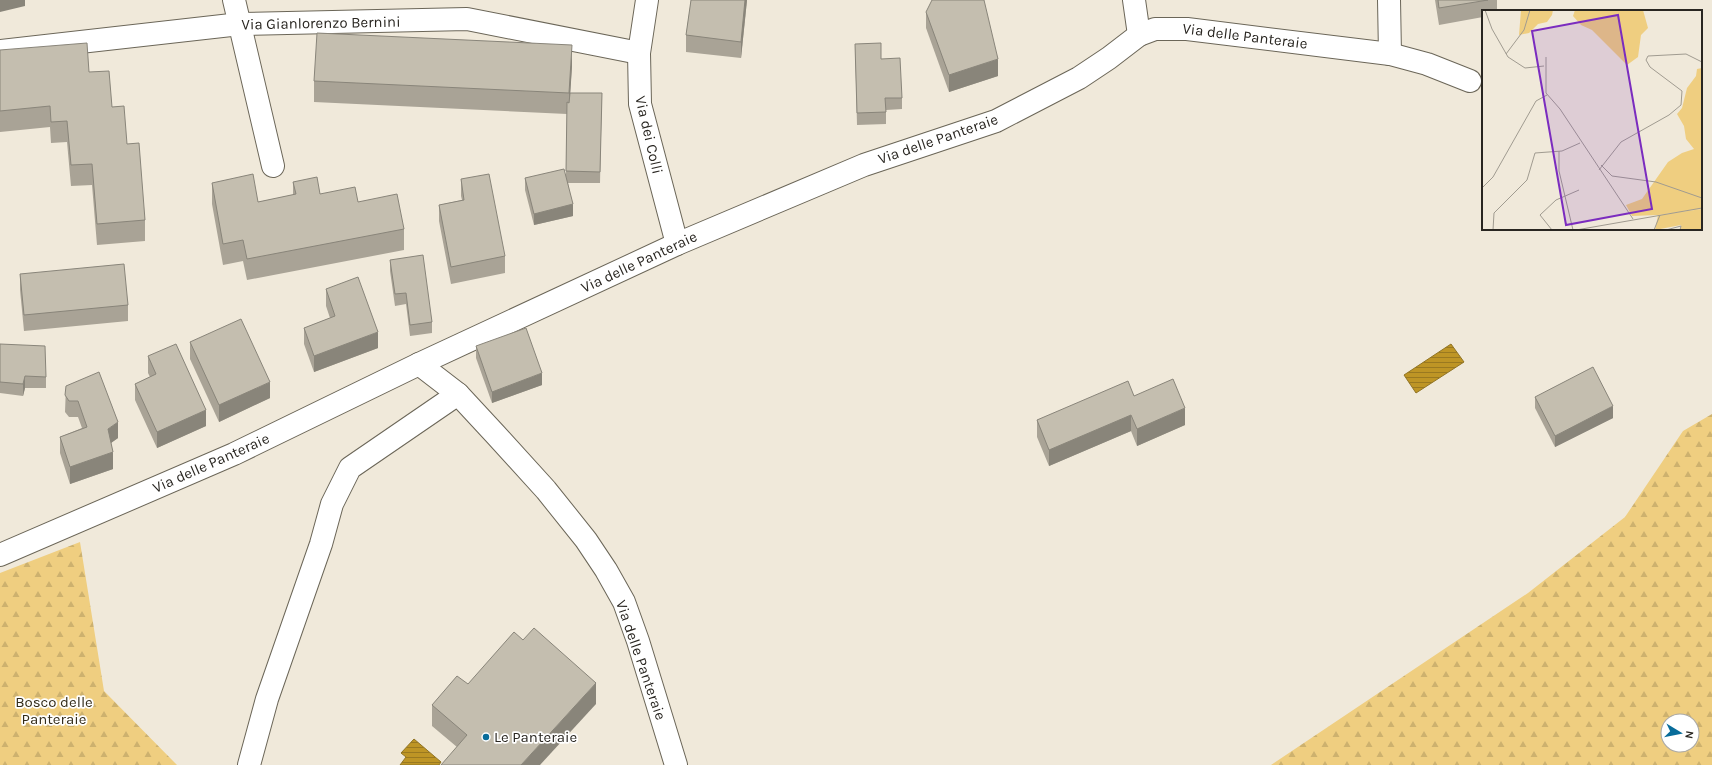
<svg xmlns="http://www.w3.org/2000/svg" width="1712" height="765" font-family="Karla,sans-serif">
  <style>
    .forest { fill: url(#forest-firs); fill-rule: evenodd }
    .water { fill: url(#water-rules); stroke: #917424 }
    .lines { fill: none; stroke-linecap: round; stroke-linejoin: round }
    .minor-casing { stroke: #6b6658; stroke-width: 24 }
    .minor { stroke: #fff; stroke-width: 22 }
    .wall { fill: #a9a396 }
    .shaded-wall { fill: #89857a }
    .building { fill: #c4beaf; stroke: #89857a }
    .poi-dot { fill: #086c9a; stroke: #fff; stroke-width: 1.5 }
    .labels { text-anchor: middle; stroke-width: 3.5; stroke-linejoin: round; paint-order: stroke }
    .street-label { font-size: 15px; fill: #292621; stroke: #fff }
    .park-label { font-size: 15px; fill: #332c1a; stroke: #fff }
    .poi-label { font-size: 15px; fill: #292621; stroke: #fff; text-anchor: start }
    .inset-road { fill: none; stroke: #a09b90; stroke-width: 1 }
    .view { fill: #7b2cbf; fill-opacity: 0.15; stroke: #7b2cbf; stroke-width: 2 }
    .inset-edge { fill: none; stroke: #292621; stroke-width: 2 }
  </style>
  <defs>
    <pattern id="forest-firs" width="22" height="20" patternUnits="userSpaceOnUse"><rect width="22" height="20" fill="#efce80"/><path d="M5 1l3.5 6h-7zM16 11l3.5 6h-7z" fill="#cdb16e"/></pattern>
    <pattern id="water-rules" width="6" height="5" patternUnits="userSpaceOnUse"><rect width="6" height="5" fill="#be9525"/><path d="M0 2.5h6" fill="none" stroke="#9a7920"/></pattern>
  </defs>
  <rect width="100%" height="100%" fill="#f0e9da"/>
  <g class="forest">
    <path d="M1712,414V765H1271L1528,593L1625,517L1683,431ZM1668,721H1692V745H1668Z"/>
    <polygon points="80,542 104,691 177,765 0,765 0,573"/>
  </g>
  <g class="water">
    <polygon points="1451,344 1464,362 1416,393 1404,375"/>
    <polygon points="414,739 441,762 439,765 400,765 406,757 401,753"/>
  </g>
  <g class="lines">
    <defs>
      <g id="minor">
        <polyline points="234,0 273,166"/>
        <polyline points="647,0 639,53 640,104 677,244"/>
        <polyline points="1134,0 1139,35"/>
        <polyline points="1389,0 1390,54"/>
        <polyline points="0,51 240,24 467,19 639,53"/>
        <polyline points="419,364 458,394 496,435 546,490 586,540 606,570 624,602 638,641 676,765"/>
        <polyline points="0,555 234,454 419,364 677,244 864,165 996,121 1079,78 1109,58 1139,35 1155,29 1187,29 1390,54 1427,64 1470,81"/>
        <polyline points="249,765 267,699 321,544 332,504 350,468 458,394"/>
      </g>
    </defs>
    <use href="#minor" class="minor-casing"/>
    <use href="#minor" class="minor"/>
  </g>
  <g class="wall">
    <polygon points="691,0 747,0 741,58 686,52 686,35"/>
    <polygon points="1435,0 1497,0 1497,11 1483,11 1483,17 1439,25"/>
    <polygon points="926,12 998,76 949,92 926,28"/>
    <polygon points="855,44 881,59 902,98 902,109 886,110 886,124 857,125"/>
    <polygon points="0,50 89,72 112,107 127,144 145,220 145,241 97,245 92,185 71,186 67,142 51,143 50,127 0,132"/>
    <polygon points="572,66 570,93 602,93 600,183 568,183 573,216 534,225 525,190 525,178 566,174 567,114 314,102 314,81"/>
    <polygon points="461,179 505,256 505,273 451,284 439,221 439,205 462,200 461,196"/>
    <polygon points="293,182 320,194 358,202 404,229 404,250 247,280 243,261 223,265 212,204 212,183 258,202 293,195"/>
    <polygon points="390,260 432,322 432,333 410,336 406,304 395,306 390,271"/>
    <polygon points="20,274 128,305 128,321 24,331 20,290"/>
    <polygon points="326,289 378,348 314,372 304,344 304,328 330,318 326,306"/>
    <polygon points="190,342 270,398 219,422 190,359"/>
    <polygon points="0,344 46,377 46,388 25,388 23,396 0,393"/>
    <polygon points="476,346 542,385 492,403 476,358"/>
    <polygon points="148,356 206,426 157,448 135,400 135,384 150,377 148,373"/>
    <polygon points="66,386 118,438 111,443 113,469 70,484 60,453 60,437 82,428 78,417 69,417 65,412"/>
    <polygon points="1134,396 1185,425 1137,446 1131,431 1049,466 1037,437 1037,420"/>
    <polygon points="1535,397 1613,418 1555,447 1535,408"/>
    <polygon points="523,640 596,704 457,747 432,726 432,705 468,684"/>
  </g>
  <g class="shaded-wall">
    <polygon points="0,0 25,0 25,6 0,12"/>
    <polygon points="745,0 747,0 741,58 741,42"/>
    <polygon points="572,45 572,66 569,114 569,93"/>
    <polygon points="998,59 998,76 949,92 949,75"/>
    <polygon points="573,204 573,216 534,225 534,214"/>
    <polygon points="378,332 378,348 314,372 314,356"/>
    <polygon points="542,373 542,385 492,403 492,392"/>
    <polygon points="25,376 25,388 23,396 23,384"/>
    <polygon points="270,382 270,398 219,422 219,405"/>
    <polygon points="1613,406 1613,418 1555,447 1555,436"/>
    <polygon points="1185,408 1185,425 1137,446 1137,429"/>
    <polygon points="206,410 206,426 157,448 157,432"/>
    <polygon points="1131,415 1131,431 1049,466 1049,450"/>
    <polygon points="118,422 118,438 108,445 108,429"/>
    <polygon points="113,452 113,469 70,484 70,467"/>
    <polygon points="596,683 596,704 540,765 521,765"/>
  </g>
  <g class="building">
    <polygon points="691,0 745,0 741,42 686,35"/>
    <polygon points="932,0 984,0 998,59 949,75 926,12"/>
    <polygon points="1438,0 1488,0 1439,8"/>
    <polygon points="317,33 572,45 569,93 314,81"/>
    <polygon points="87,43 89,72 109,71 112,107 124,106 127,144 139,143 145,220 97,224 92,164 71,165 67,121 51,122 50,106 0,111 0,50"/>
    <polygon points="881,43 881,59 900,58 902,98 885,98 886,112 857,113 855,44"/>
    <polygon points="570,93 602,93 600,172 566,171 567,102 569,103"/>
    <polygon points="564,169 573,204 534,214 525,178"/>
    <polygon points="253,174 258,202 296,194 293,182 317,177 320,194 355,187 358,202 397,194 404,229 247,259 243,240 223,244 212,183"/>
    <polygon points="489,174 505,256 451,267 439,205 464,200 461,179"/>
    <polygon points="423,255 432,322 410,325 406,293 395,294 390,260"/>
    <polygon points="124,264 128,305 24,315 20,274"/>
    <polygon points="358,277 378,332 314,356 304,328 335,316 326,289"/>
    <polygon points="241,319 270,382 219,405 190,342"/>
    <polygon points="526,328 542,373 492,392 476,346"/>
    <polygon points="0,344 45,346 46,377 25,376 23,384 0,382"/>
    <polygon points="176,344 206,410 157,432 135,384 156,374 148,356"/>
    <polygon points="1593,367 1613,406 1555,436 1535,397"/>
    <polygon points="99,372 118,422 108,429 113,452 70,467 60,437 87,427 78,401 69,401 65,395 66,386"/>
    <polygon points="1173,379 1185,408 1137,429 1131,415 1049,450 1037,420 1128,381 1134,396"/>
    <polygon points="534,628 596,683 521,765 441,765 467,735 432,705 457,676 468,684 514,632 523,640"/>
  </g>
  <circle class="poi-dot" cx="486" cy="737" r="4"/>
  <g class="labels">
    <g class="street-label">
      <text transform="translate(321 23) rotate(-1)" y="5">Via Gianlorenzo Bernini</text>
      <text transform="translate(1245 36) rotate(7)" y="5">Via delle Panteraie</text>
      <text transform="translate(649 135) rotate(77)" y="5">Via dei Colli</text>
      <text transform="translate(938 139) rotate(-19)" y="5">Via delle Panteraie</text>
      <text transform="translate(639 262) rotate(-25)" y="5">Via delle Panteraie</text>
      <text transform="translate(211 463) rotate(-24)" y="5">Via delle Panteraie</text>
      <text transform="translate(641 660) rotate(71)" y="5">Via delle Panteraie</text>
    </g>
    <g class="park-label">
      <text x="54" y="707">Bosco delle<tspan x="54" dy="17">Panteraie</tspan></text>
    </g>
    <g class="poi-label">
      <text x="494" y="742">Le Panteraie</text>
    </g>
  </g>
  <g transform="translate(1482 10)">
    <rect width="220" height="220" fill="#f0e9da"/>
    <path d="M39,0H71L70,5L65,12L56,14L47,23L37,25ZM93,0H161L166,18L159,25L156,47L145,55L110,20L99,15L91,6ZM220,58V199L176,205L150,206L144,195L160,189L186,152L200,143L212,139L204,129L202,116L195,104L200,98L205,78L214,66L215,59Z" fill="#efce80"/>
    <path d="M220,199V220H198L199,215L173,220L176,205Z" fill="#efce80"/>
    <path class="inset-road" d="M3,0L10,19L26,47L43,58L62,56M24,44L42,20L48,0M64,47V83L78,99L151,209M77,141V161L91,220M119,155L130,166L174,172L220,188M117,160L139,132L187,105L199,95L200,81L168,57L164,50L166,46L204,44L220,52M0,178L11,167L54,91L65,85M11,220L12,203L45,170L53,143L80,141L98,133M70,220L58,205L74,190L97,180M94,220L220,198M172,220L178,205M184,220L199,216L198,220"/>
    <path class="view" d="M136,5L170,199L84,215L50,21Z"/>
    <rect width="220" height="220" class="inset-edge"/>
  </g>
  <g transform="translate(1680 733) rotate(100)"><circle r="19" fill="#ffffff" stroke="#a9a8a6"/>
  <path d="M0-3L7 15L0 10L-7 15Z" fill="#086c9a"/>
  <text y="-6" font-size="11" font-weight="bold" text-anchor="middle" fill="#292621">N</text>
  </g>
</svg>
